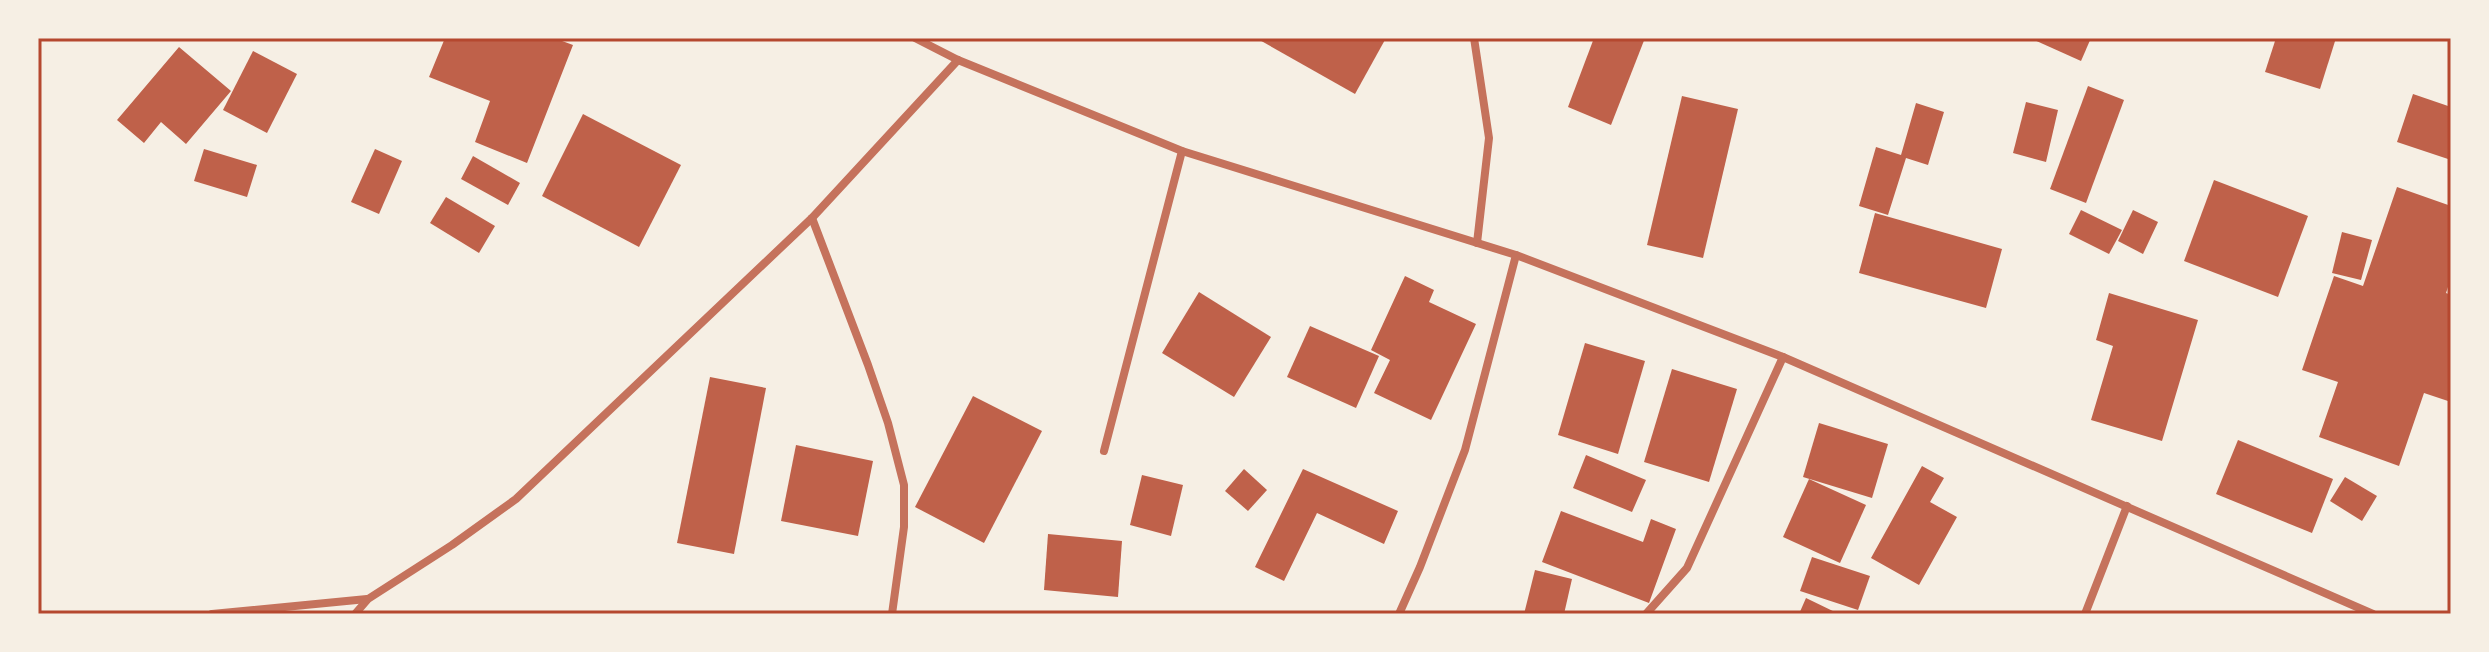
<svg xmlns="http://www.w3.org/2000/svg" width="2489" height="652" font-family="'Source Sans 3',sans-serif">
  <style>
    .building { fill: #bf614a }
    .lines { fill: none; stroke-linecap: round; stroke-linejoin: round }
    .minor { stroke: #c5725c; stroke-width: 8 }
    .neatline { fill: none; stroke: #b5482f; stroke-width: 3 }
  </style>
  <rect width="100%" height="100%" fill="#f6efe4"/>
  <g class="building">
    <polygon points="445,38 554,38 573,45 527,163 475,142 490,101 429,77"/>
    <polygon points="1256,38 1386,38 1355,94"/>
    <polygon points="1594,38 1645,38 1611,125 1568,107"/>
    <polygon points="2030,38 2091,38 2081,61"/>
    <polygon points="2276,38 2336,38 2320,89 2265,72"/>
    <polygon points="179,47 231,91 186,144 161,122 144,143 117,120"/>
    <polygon points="253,51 297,74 267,133 223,110"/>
    <polygon points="2088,86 2124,100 2086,203 2050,189"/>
    <polygon points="2413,94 2451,107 2451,160 2397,142"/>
    <polygon points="1682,96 1738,109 1703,258 1647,245"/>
    <polygon points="2026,102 2058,110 2046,162 2013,153"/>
    <polygon points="1916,103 1944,112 1928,165 1906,158 1888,215 1859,206 1876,147 1901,155"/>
    <polygon points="583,114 681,165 639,247 542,196"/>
    <polygon points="204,149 257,165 247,197 194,181"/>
    <polygon points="375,149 402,161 379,214 351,202"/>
    <polygon points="473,156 520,183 508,205 461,179"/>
    <polygon points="2214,180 2308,216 2278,297 2184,261"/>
    <polygon points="2397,187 2451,206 2451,278 2446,293 2451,295 2451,402 2424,393 2399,466 2319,437 2338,382 2302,370 2334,276 2363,286"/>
    <polygon points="446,197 495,226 479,253 430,223"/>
    <polygon points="2081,210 2122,230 2109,254 2069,234"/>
    <polygon points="2133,210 2158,222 2143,254 2118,241"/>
    <polygon points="1875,213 2002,249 1986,308 1859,273"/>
    <polygon points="2342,232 2372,240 2361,280 2332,273"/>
    <polygon points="1405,276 1434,290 1429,302 1476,324 1431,420 1374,393 1390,360 1371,350"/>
    <polygon points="1199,292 1271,337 1234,397 1162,353"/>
    <polygon points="2109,293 2198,320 2162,441 2091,420 2113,346 2096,340"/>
    <polygon points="1310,326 1379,356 1356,408 1287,377"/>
    <polygon points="1585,343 1645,361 1618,454 1558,435"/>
    <polygon points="1672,369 1737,389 1709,482 1644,462"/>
    <polygon points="710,377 766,388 734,554 677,543"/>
    <polygon points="973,396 1042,431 984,543 915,507"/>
    <polygon points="1819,423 1888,444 1872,498 1803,477"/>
    <polygon points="2238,440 2333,479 2312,533 2216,494"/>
    <polygon points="796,445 873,461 858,536 781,521"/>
    <polygon points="1586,455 1646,480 1632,512 1573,488"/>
    <polygon points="1922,466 1944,478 1930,502 1957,517 1919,585 1871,558"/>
    <polygon points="1244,469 1267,490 1248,511 1225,491"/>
    <polygon points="1303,469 1398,511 1384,544 1317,513 1284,581 1255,567"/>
    <polygon points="1142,475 1183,485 1171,536 1130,525"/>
    <polygon points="2345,477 2377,496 2362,521 2330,501"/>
    <polygon points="1809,479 1866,505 1840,563 1783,537"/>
    <polygon points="1561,511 1643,542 1651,519 1676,529 1649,603 1542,562"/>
    <polygon points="1048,534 1122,541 1118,597 1044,590"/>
    <polygon points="1812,557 1870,576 1858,610 1800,591"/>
    <polygon points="1535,570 1572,579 1564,614 1524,614"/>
    <polygon points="1806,598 1839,614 1799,614"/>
  </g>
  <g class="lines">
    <g class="minor">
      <polyline points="915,38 958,60 1182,151 1516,255 1783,357 2373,614"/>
      <polyline points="1474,38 1489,138 1477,243"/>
      <polyline points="812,218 868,365 888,423 904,485 904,527 892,614"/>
      <polyline points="1104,451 1182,151"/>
      <polyline points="212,614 367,599"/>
      <polyline points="355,614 368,599 452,545 516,499 812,218 958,60"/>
      <polyline points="1399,614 1420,567 1465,450 1516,255"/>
      <polyline points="1646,614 1687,568 1783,357"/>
      <polyline points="2085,614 2127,506"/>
    </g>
  </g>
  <rect width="2489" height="652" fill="none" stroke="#f6efe4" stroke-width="80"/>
  <rect x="40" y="40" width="2409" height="572" class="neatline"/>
</svg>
